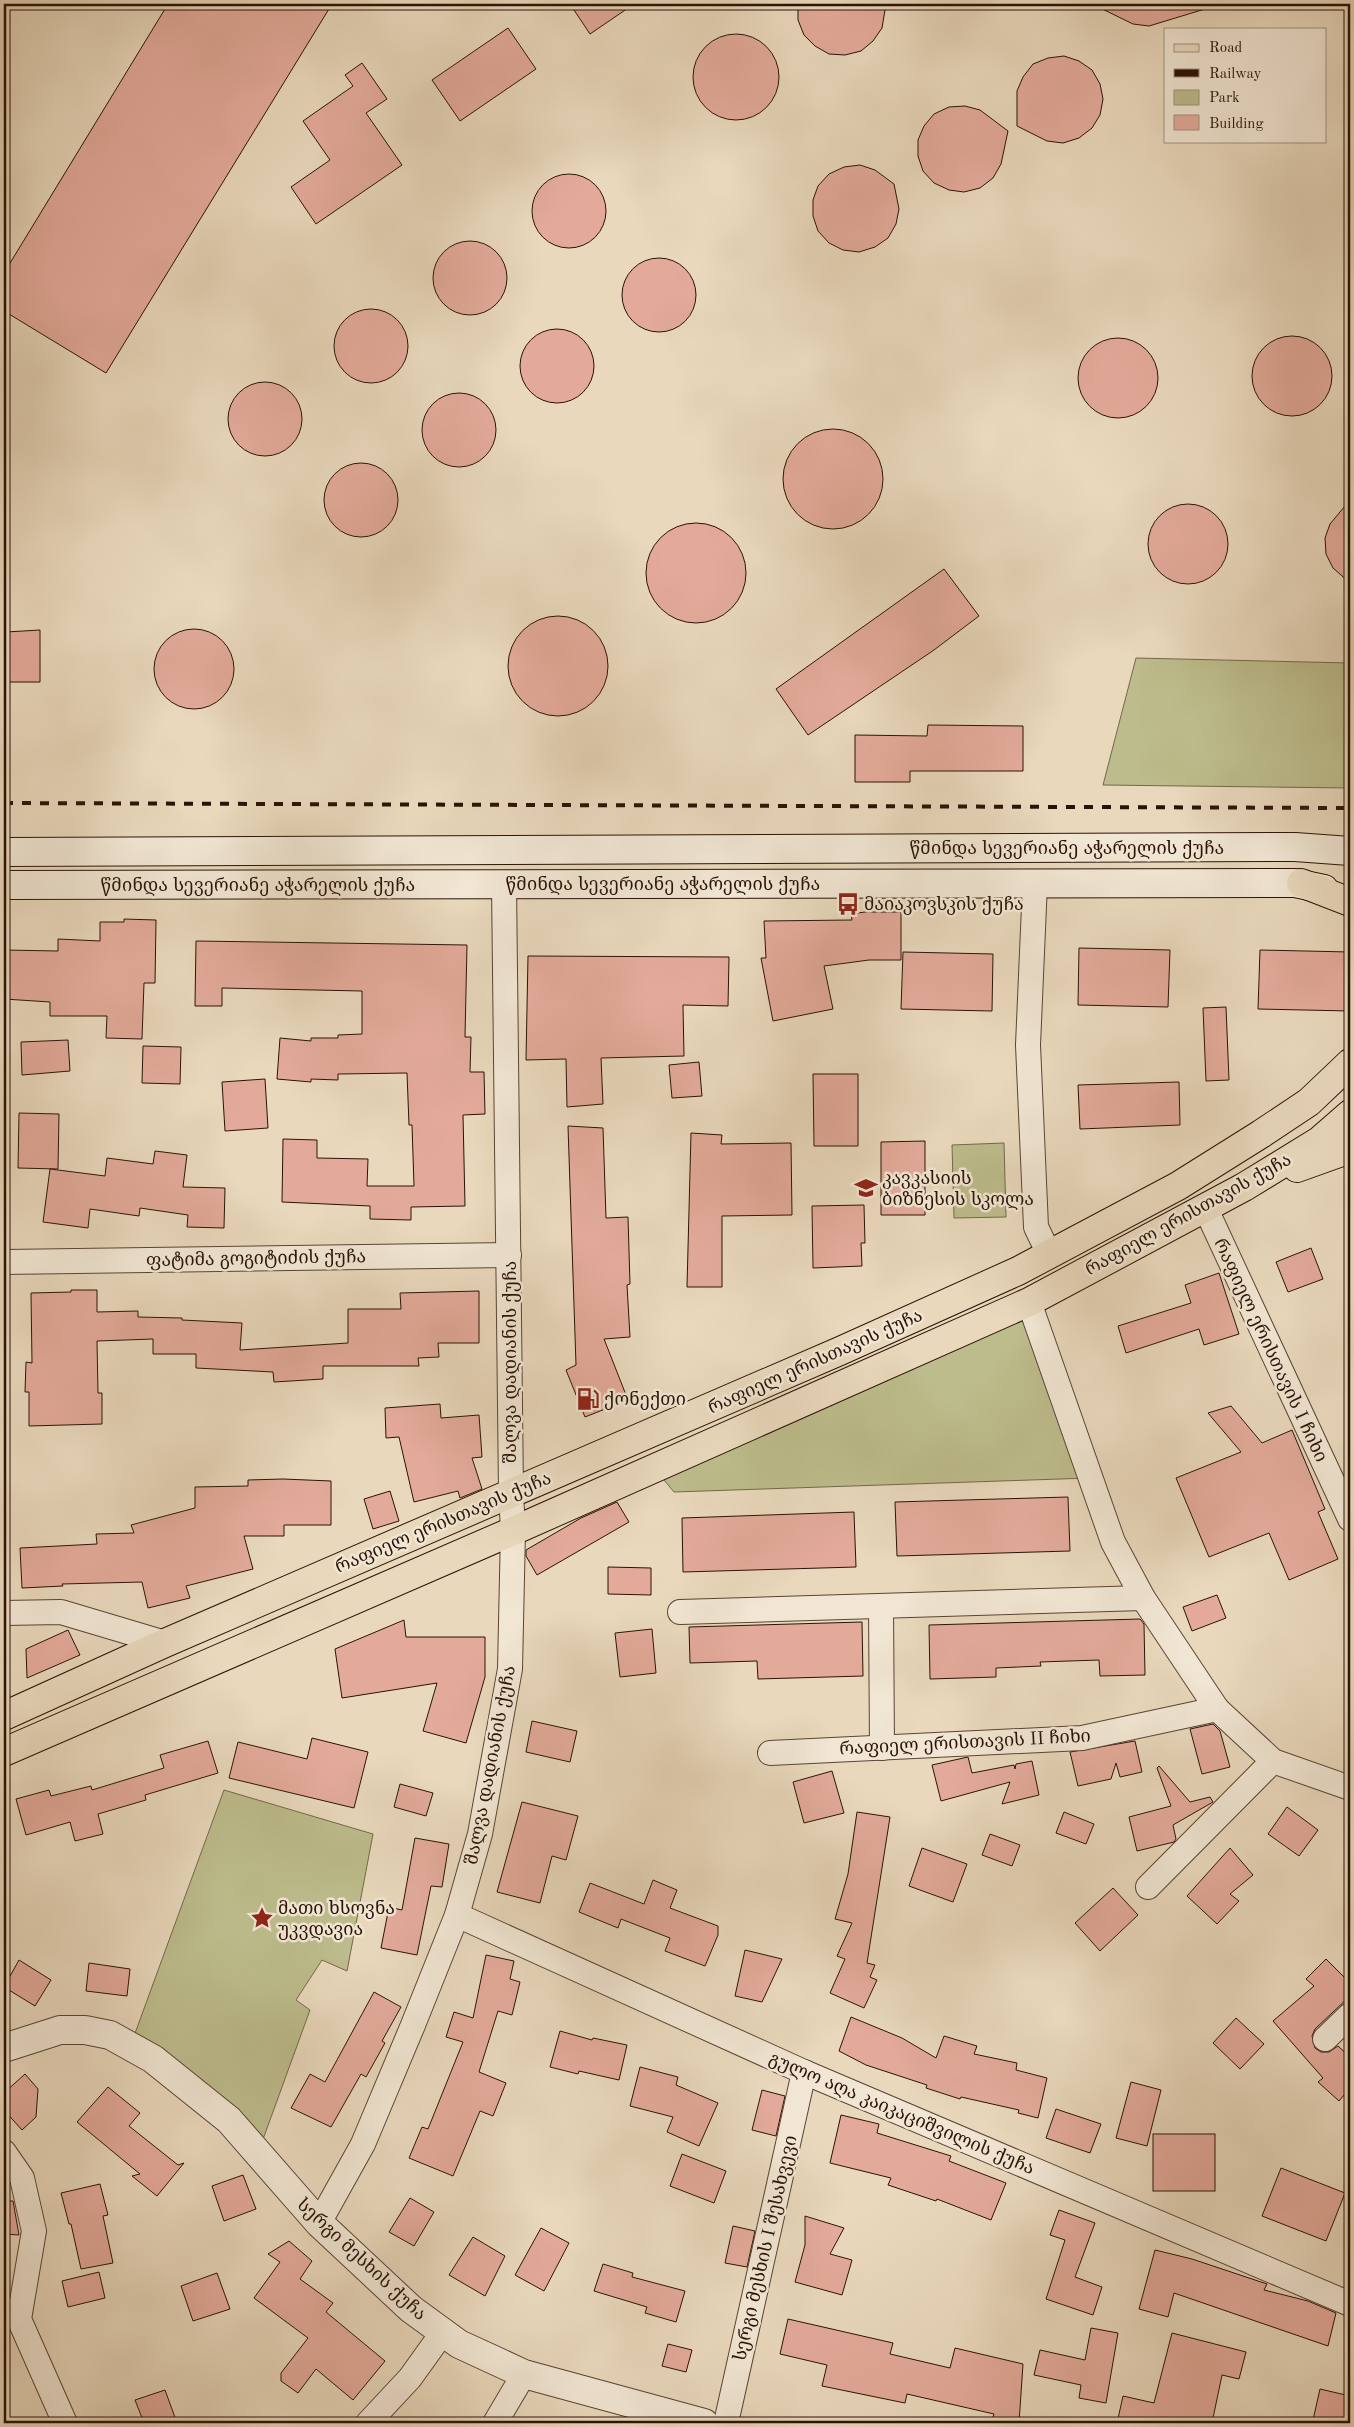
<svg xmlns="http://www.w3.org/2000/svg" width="1354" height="2427" font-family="'Old Standard TT','Noto Serif Georgian',serif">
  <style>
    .green { fill: #bdbc8c; stroke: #746849 }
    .building { fill: #e3aa9a; stroke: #2a1306 }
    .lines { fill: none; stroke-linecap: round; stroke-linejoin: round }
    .minor-casing { stroke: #5a4434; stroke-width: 26 }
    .tertiary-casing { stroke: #5a4434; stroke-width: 30 }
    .secondary-casing { stroke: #2a1306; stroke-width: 30 }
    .primary-casing { stroke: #2a1306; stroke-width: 30 }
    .minor { stroke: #f1e6d3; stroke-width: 24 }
    .tertiary { stroke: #f1e6d3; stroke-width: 28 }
    .secondary { stroke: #f1e6d3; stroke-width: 28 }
    .primary { stroke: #e9d8bc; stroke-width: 28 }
    .rail { stroke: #2a1306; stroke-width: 4; stroke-dasharray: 9 9; stroke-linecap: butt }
    .labels { text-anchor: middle; stroke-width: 5; stroke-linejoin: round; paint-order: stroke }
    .street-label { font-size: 18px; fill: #2a1306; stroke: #f1e6d3 }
    .poi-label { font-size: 18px; fill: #2a1306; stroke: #f1e6d3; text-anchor: start }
  </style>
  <rect width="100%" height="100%" fill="#e9d8bc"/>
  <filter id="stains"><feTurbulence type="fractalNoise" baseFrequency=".004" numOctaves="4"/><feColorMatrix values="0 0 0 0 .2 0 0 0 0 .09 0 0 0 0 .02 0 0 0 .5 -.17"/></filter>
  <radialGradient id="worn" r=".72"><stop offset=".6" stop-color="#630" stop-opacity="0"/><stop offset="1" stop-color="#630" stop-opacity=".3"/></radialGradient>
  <g class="green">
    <polygon points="1136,658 1350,663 1350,788 1103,785"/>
    <polygon points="1004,1143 1006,1217 954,1218 952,1145"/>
    <polygon points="1029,1302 1090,1478 674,1492 654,1468"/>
    <polygon points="224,1790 373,1834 347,1971 322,1960 296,2000 310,2010 258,2153 130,2047"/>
  </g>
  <g class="building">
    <polygon points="168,4 332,4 106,373 4,311 4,273"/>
    <polygon points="570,4 634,4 590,34"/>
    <polygon points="798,4 886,4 882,28 873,41 861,51 845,55 829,54 815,46 804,35 798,20"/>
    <polygon points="1092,4 1204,4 1205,9 1149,26 1133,24"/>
    <polygon points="508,28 536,69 460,121 432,80"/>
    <circle cx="736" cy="77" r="43"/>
    <polygon points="1064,56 1079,61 1092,70 1100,84 1103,99 1100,115 1092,128 1079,138 1063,143 1047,141 1017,126 1017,91 1023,77 1033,64 1048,58"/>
    <polygon points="362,63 387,99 366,113 402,165 316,224 291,187 330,160 303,121 353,86 345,75"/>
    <polygon points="965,106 980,110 1008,131 1001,164 993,178 980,188 964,192 949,190 934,183 923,171 918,156 918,140 924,126 934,114 949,107"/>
    <polygon points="860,165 875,170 894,184 899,209 896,224 888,238 875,247 859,252 843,250 829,243 818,231 813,216 813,200 818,186 829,174 844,167"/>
    <circle cx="569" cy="211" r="37"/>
    <circle cx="470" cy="278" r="37"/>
    <circle cx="659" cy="295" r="37"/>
    <circle cx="371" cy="346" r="37"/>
    <circle cx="557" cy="366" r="37"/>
    <circle cx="1292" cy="376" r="40"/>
    <circle cx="1118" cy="378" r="40"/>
    <circle cx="265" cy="419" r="37"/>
    <circle cx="459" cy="430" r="37"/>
    <circle cx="833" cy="479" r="50"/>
    <circle cx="361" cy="500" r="37"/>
    <polygon points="1350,500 1350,583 1333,568 1326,554 1325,538 1330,524"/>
    <circle cx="1188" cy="544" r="40"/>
    <circle cx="696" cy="573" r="50"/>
    <polygon points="944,569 979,616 934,650 808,735 776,689"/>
    <circle cx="558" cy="666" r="50"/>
    <circle cx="194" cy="669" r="40"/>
    <polygon points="40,630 40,682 9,682 6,632"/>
    <polygon points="928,725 1023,726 1023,771 910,771 910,782 855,782 855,735 927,736"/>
    <polygon points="865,912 901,912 901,960 869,960 824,966 833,1009 773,1021 761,958 766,958 764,921 852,920 851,914"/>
    <polygon points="124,919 156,920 155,983 144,983 142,1039 106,1038 107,1016 50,1016 50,1002 4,999 4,950 58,951 58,939 100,941 100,922 124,922"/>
    <polygon points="196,941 467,945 465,1037 471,1037 470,1072 484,1072 485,1114 463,1115 465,1206 411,1207 411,1220 370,1219 370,1206 282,1202 283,1139 317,1140 317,1158 368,1159 367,1186 414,1186 412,1125 409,1125 407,1073 338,1074 338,1080 311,1079 311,1082 277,1079 280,1038 311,1041 311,1038 338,1038 338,1035 362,1034 362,991 222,988 222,1006 195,1006"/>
    <polygon points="1079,948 1170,950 1168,1007 1078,1005"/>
    <polygon points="1260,950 1350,952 1350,1011 1258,1009"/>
    <polygon points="903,952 993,954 992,1011 901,1009"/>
    <polygon points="528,956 729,957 728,1006 683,1005 684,1056 601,1058 603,1104 567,1107 566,1059 526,1060"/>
    <polygon points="1226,1007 1229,1080 1206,1081 1203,1008"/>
    <polygon points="68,1040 70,1071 22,1075 21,1042"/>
    <polygon points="143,1046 181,1047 180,1084 142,1083"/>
    <polygon points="699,1062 702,1096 672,1098 669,1065"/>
    <polygon points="813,1074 858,1074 858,1146 814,1146"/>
    <polygon points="265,1079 268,1128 225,1131 222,1082"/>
    <polygon points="1179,1082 1180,1125 1080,1129 1078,1085"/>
    <polygon points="19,1113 59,1114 58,1169 18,1168"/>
    <polygon points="568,1126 603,1128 606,1218 628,1217 630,1284 627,1285 630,1337 604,1339 628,1400 585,1417 566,1370 576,1365"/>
    <polygon points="691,1133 722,1135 721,1144 791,1143 792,1215 722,1216 722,1287 687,1287"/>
    <polygon points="925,1141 925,1215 881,1215 881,1142"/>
    <polygon points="155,1151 187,1155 183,1187 225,1188 224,1228 187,1227 188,1215 140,1208 139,1216 90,1209 88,1228 43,1222 50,1169 105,1176 107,1158 153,1164"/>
    <polygon points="864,1205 865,1243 861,1243 862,1266 813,1268 812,1206"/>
    <polygon points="1311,1248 1323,1279 1288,1292 1276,1262"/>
    <polygon points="1219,1273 1239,1334 1204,1345 1199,1329 1126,1353 1118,1326 1191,1303 1185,1285"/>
    <polygon points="71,1290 97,1290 97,1312 138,1311 138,1317 182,1318 182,1320 242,1323 240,1350 348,1343 348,1309 401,1309 400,1293 479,1291 479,1343 438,1343 439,1357 418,1358 419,1366 323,1366 323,1379 274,1382 273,1372 196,1368 196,1354 153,1354 153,1339 97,1341 98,1393 102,1393 102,1424 29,1426 29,1392 25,1392 26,1362 32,1363 31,1293 71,1292"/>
    <polygon points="440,1404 441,1418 479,1415 482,1457 472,1458 482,1489 460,1498 458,1491 414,1502 399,1437 386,1438 385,1408"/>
    <polygon points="1231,1406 1262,1443 1292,1430 1325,1509 1318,1512 1338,1559 1289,1580 1269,1533 1209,1557 1176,1478 1241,1452 1208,1413"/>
    <polygon points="283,1479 331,1481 331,1525 284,1525 284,1536 244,1536 253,1569 186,1586 190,1598 148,1608 142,1582 62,1584 63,1586 22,1588 20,1548 97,1544 96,1534 134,1533 131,1525 195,1508 195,1487 248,1486 248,1480"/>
    <polygon points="390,1491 399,1521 373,1529 364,1499"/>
    <polygon points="1068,1497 1070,1551 897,1556 895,1502"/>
    <polygon points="617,1502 629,1522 537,1575 526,1556 526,1550 581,1518"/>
    <polygon points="854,1512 856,1567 683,1572 682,1518"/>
    <polygon points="608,1567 651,1568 651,1595 608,1594"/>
    <polygon points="1217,1595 1226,1618 1192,1631 1183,1607"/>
    <polygon points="1140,1619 1144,1624 1145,1675 1100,1676 1099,1660 1040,1662 1041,1666 996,1668 996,1677 930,1679 929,1625"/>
    <polygon points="404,1620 406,1637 485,1637 485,1677 466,1743 423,1731 437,1683 342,1698 335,1649"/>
    <polygon points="862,1622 863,1676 758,1679 757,1661 690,1663 689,1627"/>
    <polygon points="652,1629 656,1673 620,1677 615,1633"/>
    <polygon points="68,1630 80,1655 27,1678 26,1649"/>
    <polygon points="532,1721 577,1731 570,1762 526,1752"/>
    <polygon points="1213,1724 1220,1731 1230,1767 1202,1774 1190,1729"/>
    <polygon points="312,1738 368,1752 354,1808 229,1778 238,1742 307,1759"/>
    <polygon points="208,1741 218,1773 145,1795 146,1800 98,1814 103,1834 75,1841 70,1822 26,1835 16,1799 49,1790 51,1796 91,1786 92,1790 164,1768 160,1755"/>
    <polygon points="1135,1741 1142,1772 1120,1777 1116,1763 1111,1779 1078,1786 1070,1752"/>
    <polygon points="968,1757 972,1773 1014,1765 1015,1769 1016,1764 1032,1761 1039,1795 1002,1804 1010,1782 941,1801 932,1765"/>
    <polygon points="1159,1766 1190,1802 1210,1797 1213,1802 1173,1825 1176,1839 1174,1842 1137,1851 1129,1817 1171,1806 1157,1768"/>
    <polygon points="832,1771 844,1813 804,1823 793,1782"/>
    <polygon points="400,1784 433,1793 426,1816 394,1807"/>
    <polygon points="522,1802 578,1816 566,1860 552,1856 540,1903 497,1892"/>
    <polygon points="1287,1807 1318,1830 1299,1856 1268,1834"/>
    <polygon points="857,1812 890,1817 867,1963 875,1965 870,1977 877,1980 864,2008 830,1993 845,1959 837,1956 852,1923 835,1919 848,1874"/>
    <polygon points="1064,1812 1094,1824 1086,1844 1056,1833"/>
    <polygon points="990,1834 1020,1845 1012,1866 982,1855"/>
    <polygon points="415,1838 449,1844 442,1887 431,1886 417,1955 381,1948 389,1907 402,1910"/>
    <polygon points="922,1848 967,1864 953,1902 909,1886"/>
    <polygon points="1230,1848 1253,1875 1230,1894 1239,1901 1217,1924 1187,1896"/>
    <polygon points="653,1880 677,1890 670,1908 718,1926 718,1935 705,1966 665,1951 670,1938 621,1919 618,1928 579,1912 590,1883 644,1904"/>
    <polygon points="1113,1888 1138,1915 1100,1951 1075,1923"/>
    <polygon points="745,1950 782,1959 762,2002 735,1996"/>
    <polygon points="486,1955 514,1961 510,1979 520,1982 512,2015 498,2011 479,2072 506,2083 493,2116 480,2111 453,2176 409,2158 422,2127 428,2129 463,2042 446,2037 454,2012 473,2018"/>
    <polygon points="1326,1959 1350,1983 1350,1996 1315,2029 1312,2036 1315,2048 1321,2052 1329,2052 1338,2046 1350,2057 1350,2088 1339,2101 1318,2082 1323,2078 1273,2021 1314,1986 1306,1979"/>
    <polygon points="19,1960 51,1980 35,2006 4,1987"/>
    <polygon points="89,1963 130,1969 127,1996 86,1991"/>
    <polygon points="374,1992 401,2007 382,2041 385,2043 366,2077 361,2074 331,2127 291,2108 310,2074 325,2082"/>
    <polygon points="851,2017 902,2038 936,2058 944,2036 977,2046 974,2054 1017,2063 1016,2070 1047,2078 1038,2118 1018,2113 1019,2110 961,2097 960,2099 926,2088 927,2085 866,2065 839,2051"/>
    <polygon points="1236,2018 1264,2044 1240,2069 1213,2043"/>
    <polygon points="560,2031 592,2040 593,2038 627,2045 619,2080 579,2071 578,2074 550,2067"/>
    <polygon points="640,2067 678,2077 676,2085 718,2103 699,2146 667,2132 673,2117 630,2106"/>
    <polygon points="25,2074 38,2089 36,2117 22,2130 4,2110 4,2093"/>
    <polygon points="1131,2082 1161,2090 1147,2146 1116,2138"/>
    <polygon points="108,2087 140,2113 129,2126 178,2165 184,2163 157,2196 132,2176 140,2174 77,2122"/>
    <polygon points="762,2090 785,2096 776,2136 752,2130"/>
    <polygon points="1056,2109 1101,2124 1090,2153 1046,2138"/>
    <polygon points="841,2115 879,2124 877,2133 951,2156 949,2161 1006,2183 991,2220 937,2199 936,2201 888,2185 891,2178 830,2163"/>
    <rect x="1153" y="2134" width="62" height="57"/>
    <polygon points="682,2154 726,2171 714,2203 670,2186"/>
    <polygon points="1281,2168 1345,2193 1326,2241 1262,2216"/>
    <polygon points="243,2175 256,2209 224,2221 212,2186"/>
    <polygon points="100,2184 108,2215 103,2216 113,2263 81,2269 71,2224 69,2224 61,2193"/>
    <polygon points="410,2198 434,2212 414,2246 389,2232"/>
    <polygon points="4,2201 13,2201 19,2235 4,2234"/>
    <polygon points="1059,2210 1095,2223 1075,2277 1102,2287 1093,2315 1046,2299 1065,2240 1050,2235"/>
    <polygon points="805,2216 844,2228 830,2254 852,2260 842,2295 795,2282 805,2245"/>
    <polygon points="733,2226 755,2231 747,2267 725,2263"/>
    <polygon points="541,2228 569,2243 544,2291 515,2275"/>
    <polygon points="473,2237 505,2256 485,2296 449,2275"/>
    <polygon points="289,2241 312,2261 300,2279 333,2303 326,2312 385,2361 353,2400 316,2369 298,2393 281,2381 281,2373 308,2338 254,2298 280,2262 268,2254"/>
    <polygon points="1155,2250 1192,2259 1267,2284 1264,2290 1308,2301 1336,2313 1328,2346 1174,2293 1168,2317 1139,2309"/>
    <polygon points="603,2264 633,2273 632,2277 685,2291 676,2322 645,2313 647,2307 594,2291"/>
    <polygon points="99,2272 105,2298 68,2307 62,2281"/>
    <polygon points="217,2273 230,2309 193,2321 181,2286"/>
    <polygon points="788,2319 893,2343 890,2354 950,2368 955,2348 1023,2364 1019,2423 991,2423 994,2414 907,2394 905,2403 822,2386 827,2365 780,2354"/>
    <polygon points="1091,2328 1118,2333 1106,2403 1079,2398 1081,2385 1034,2375 1040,2350 1085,2360"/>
    <polygon points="1172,2333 1246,2352 1239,2379 1222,2375 1212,2423 1117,2423 1123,2396 1154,2403"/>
    <polygon points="668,2344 692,2350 686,2372 662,2366"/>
    <polygon points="1320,2389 1350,2396 1350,2423 1329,2423 1313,2420"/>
    <polygon points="165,2390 177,2423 144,2423 135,2400"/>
  </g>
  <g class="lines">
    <defs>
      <g id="minor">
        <polyline points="1035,883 1028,1045 1036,1227 1049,1254"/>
        <polyline points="1205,1207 1350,1519"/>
        <polyline points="4,1262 509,1255"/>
        <polyline points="1029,1302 1113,1542 1143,1598 1217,1709 1273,1761 1350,1788"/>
        <polyline points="881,1606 882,1748"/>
        <polyline points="680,1612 1143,1598"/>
        <polyline points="4,1613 61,1612 165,1643"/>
        <polyline points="770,1753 1082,1738 1217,1709"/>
        <polyline points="1148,1887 1273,1761"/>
        <polyline points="457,1915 804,2072 1350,2304"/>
        <polyline points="1325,2039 1350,2015"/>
        <polyline points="4,2152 22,2178 34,2231 19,2319 65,2423"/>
        <polyline points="319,2223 363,2144 413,2025 457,1915 480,1834 510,1669 513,1531 511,1492 504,884"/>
        <polyline points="368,2423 410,2378 443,2332"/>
        <polyline points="495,2423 524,2374"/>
        <polyline points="726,2423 804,2072"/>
      </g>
      <polyline id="tertiary" points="4,2048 60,2030 85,2030 110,2035 153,2059 229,2120 319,2223 411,2309 459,2344 524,2374 704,2423"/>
      <g id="secondary">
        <polyline points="4,852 1295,847 1350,851"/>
        <polyline points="4,885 1295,883 1324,889"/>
      </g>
      <g id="primary">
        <polyline points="1301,883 1350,902"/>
        <polyline points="1297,1168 1350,1149"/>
        <polyline points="4,1716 165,1643 840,1351 1018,1271 1178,1186 1261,1134 1309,1102 1350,1063"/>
        <polyline points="4,1752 513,1531 1029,1302 1244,1187 1319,1141 1350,1114"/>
      </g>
    </defs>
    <use href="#minor" class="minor-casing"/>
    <use href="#tertiary" class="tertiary-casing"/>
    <use href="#secondary" class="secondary-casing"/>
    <use href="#primary" class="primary-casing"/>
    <use href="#minor" class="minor"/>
    <use href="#tertiary" class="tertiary"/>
    <use href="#secondary" class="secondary"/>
    <use href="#primary" class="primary"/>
    <polyline class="rail" points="4,803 1350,808"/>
  </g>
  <defs>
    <symbol id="bus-bare" viewBox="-9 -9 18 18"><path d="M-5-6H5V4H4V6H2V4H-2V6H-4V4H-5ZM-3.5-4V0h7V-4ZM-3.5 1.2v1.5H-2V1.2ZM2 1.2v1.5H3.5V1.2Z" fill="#8f2418" stroke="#f1e6d3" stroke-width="2.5" paint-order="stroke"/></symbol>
    <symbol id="school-bare" viewBox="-9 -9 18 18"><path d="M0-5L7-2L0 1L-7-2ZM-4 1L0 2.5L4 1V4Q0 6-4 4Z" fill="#8f2418" stroke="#f1e6d3" stroke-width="2.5" paint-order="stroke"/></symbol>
    <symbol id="fuel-bare" viewBox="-9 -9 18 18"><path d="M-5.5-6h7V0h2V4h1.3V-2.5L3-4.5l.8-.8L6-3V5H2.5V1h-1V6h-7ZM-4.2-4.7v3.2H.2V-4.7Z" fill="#8f2418" stroke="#f1e6d3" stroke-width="2.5" paint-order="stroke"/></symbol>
    <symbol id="sight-bare" viewBox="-9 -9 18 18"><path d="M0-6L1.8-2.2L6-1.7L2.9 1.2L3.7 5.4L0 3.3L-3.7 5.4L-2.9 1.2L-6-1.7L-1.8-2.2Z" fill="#8f2418" stroke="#f1e6d3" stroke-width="2.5" paint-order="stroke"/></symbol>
  </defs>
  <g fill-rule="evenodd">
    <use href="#bus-bare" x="832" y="888" width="32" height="32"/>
    <use href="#school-bare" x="850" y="1172" width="32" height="32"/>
    <use href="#fuel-bare" x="572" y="1383" width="32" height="32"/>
    <use href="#sight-bare" x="246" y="1902" width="32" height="32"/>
  </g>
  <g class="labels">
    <g class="street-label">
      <text x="1067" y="854">წმინდა სევერიანე აჭარელის ქუჩა</text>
      <text x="663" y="890">წმინდა სევერიანე აჭარელის ქუჩა</text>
      <text x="258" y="891">წმინდა სევერიანე აჭარელის ქუჩა</text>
      <text transform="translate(1188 1214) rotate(-29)" y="6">რაფიელ ერისთავის ქუჩა</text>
      <text transform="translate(256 1258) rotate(-1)" y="6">ფატიმა გოგიტიძის ქუჩა</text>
      <text transform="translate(1271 1350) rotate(65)" y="6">რაფიელ ერისთავის I ჩიხი</text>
      <text transform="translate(815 1361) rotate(-24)" y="6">რაფიელ ერისთავის ქუჩა</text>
      <text transform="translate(510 1362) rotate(-90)" y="6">შალვა დადიანის ქუჩა</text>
      <text transform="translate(443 1522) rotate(-23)" y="6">რაფიელ ერისთავის ქუჩა</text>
      <text transform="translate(965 1742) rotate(-3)" y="6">რაფიელ ერისთავის II ჩიხი</text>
      <text transform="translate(490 1765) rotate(-79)" y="6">შალვა დადიანის ქუჩა</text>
      <text transform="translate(902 2113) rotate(23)" y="6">გულო აღა კაიკაციშვილის ქუჩა</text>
      <text transform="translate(765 2248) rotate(-77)" y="6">სერგი მესხის I შესახვევი</text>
      <text transform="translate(362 2259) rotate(43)" y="6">სერგი მესხის ქუჩა</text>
    </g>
    <g class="poi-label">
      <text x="864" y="910">მაიაკოვსკის ქუჩა</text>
      <text x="882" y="1184">კავკასიის<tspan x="882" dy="21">ბიზნესის სკოლა</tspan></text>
      <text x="604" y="1405">ქონექთი</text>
      <text x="278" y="1914">მათი ხსოვნა<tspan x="278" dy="21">უკვდავია</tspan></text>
    </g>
  </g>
  <rect width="1354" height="2427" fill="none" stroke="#e9d8bc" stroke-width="20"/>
  <rect x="5" y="5" width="1344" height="2417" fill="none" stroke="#2a1306" stroke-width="2.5"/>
  <rect x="10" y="10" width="1334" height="2407" fill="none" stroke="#2a1306"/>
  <rect x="1164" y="28" width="162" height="115" fill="#f1e6d3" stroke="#a19281"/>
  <rect x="1174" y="44" width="25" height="8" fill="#e9d8bc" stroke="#a19281"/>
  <text x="1209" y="52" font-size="15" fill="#2a1306">Road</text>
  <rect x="1174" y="69" width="25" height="8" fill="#2a1306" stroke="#a19281"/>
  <text x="1209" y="78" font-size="15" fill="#2a1306">Railway</text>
  <rect x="1174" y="90" width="25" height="15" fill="#bdbc8c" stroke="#a19281"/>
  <text x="1209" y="102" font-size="15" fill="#2a1306">Park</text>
  <rect x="1174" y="115" width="25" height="15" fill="#e3aa9a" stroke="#a19281"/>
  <text x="1209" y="128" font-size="15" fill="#2a1306">Building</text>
  <rect width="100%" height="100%" filter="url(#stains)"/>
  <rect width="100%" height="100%" fill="url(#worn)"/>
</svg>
